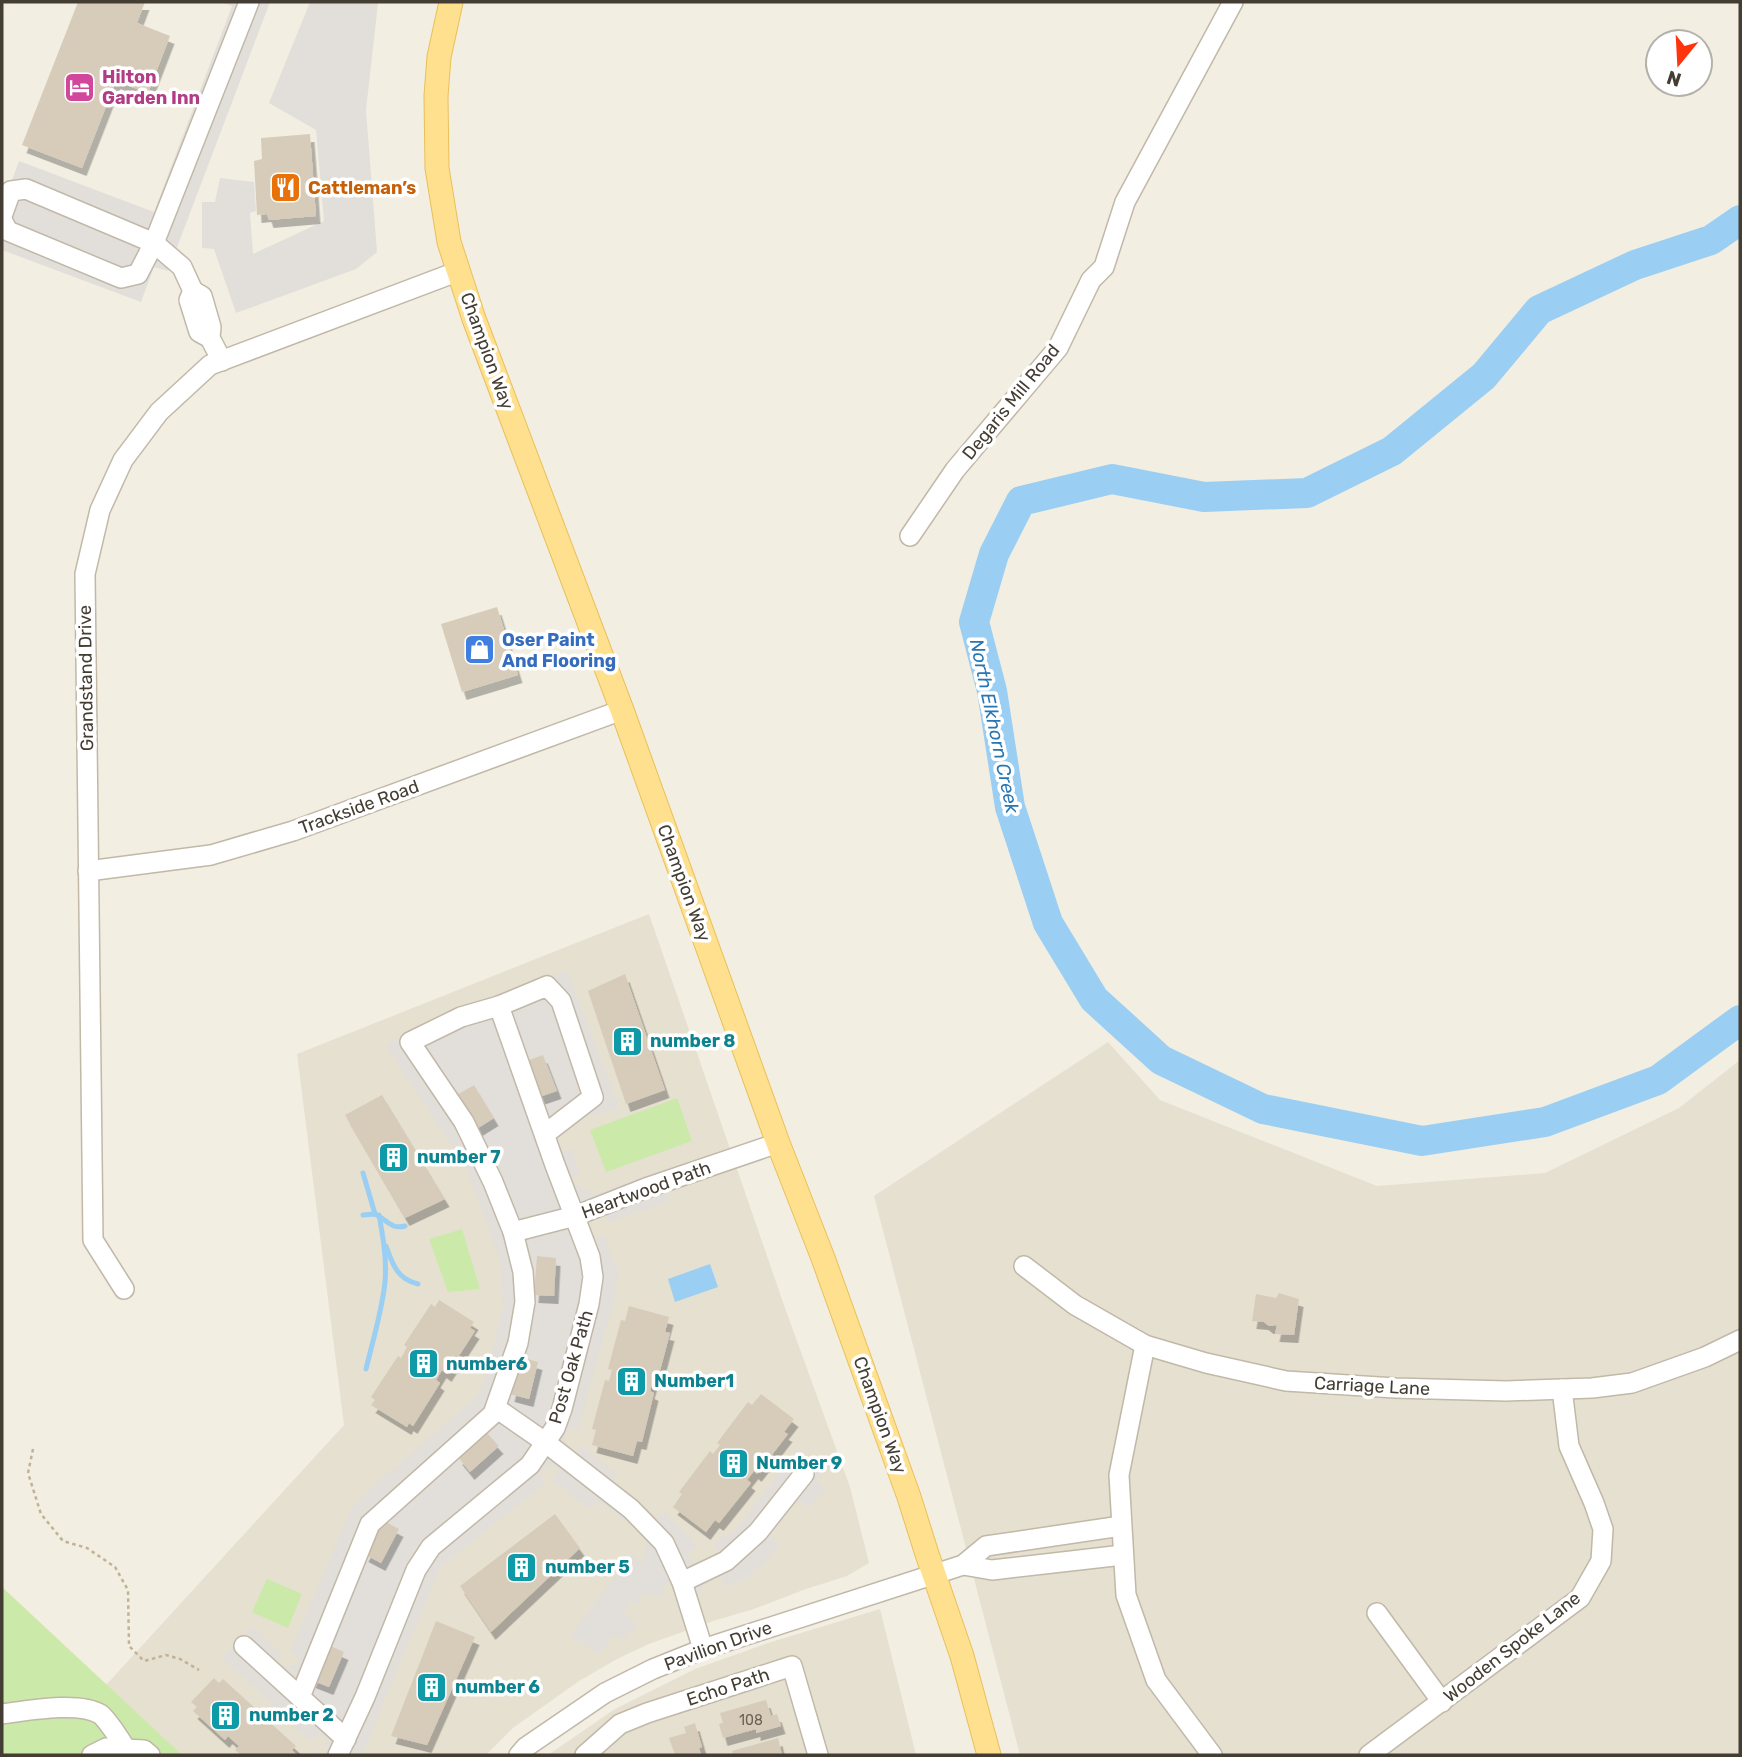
<svg xmlns="http://www.w3.org/2000/svg" width="1742" height="1757" font-family="Rubik,sans-serif">
  <style>
    .residential { fill: #e6e0d0 }
    .green { fill: #cbe9a8 }
    .parking { fill: #e2dfdb }
    .water { fill: #9acef3 }
    .lines { fill: none; stroke-linecap: round; stroke-linejoin: round }
    .stream { stroke: #9acef3; stroke-width: 5 }
    .river { stroke: #9acef3; stroke-width: 30 }
    .building { fill: #d7ccba; filter: url(#shadow) }
    .minor-casing { stroke: #c1b8a8; stroke-width: 22 }
    .major-casing { stroke: #e9c059; stroke-width: 25 }
    .path { stroke: #c0b295; stroke-width: 2.5; stroke-dasharray: 3.5 3.5; stroke-linecap: butt }
    .minor { stroke: #fff; stroke-width: 19 }
    .major { stroke: #ffe08e; stroke-width: 23 }
    .labels { text-anchor: middle; stroke-width: 7; stroke-linejoin: round; paint-order: stroke }
    .number-label { font-size: 14px; fill: #696155 }
    .hotel-label { font-size: 18px; font-weight: bold; fill: #b23c85; stroke: #fff; text-anchor: start }
    .food-label { font-size: 18px; font-weight: bold; fill: #c56008; stroke: #fff; text-anchor: start }
    .street-label { font-size: 18px; fill: #443d33; stroke: #fff }
    .shop-label { font-size: 18px; font-weight: bold; fill: #366cbe; stroke: #fff; text-anchor: start }
    .culture-label { font-size: 18px; font-weight: bold; fill: #0d838f; stroke: #fff; text-anchor: start }
    .water-label { font-size: 19px; font-style: italic; fill: #2777b4; stroke: #fff }
  </style>
  <defs>
    <filter id="shadow"><feDropShadow dx="4.5" dy="8" stdDeviation="0" flood-color="#0004"/></filter>
  </defs>
  <rect width="100%" height="100%" fill="#f2eee2"/>
  <g class="residential">
    <polygon points="649,914 785,1308 850,1487 869,1563 847,1576 803,1590 754,1609 713,1621 649,1644 617,1659 579,1681 513,1728 486,1755 182,1755 106,1685 344,1425 297,1054"/>
    <polygon points="1108,1042 1160,1100 1377,1186 1545,1173 1679,1108 1740,1060 1740,1755 1020,1755 874,1196"/>
    <polygon points="880,1609 916,1755 548,1755 615,1709 695,1669 768,1643"/>
  </g>
  <g class="green">
    <polygon points="677,1098 692,1141 606,1172 590,1130"/>
    <polygon points="462,1229 480,1289 448,1292 429,1239"/>
    <polygon points="267,1579 302,1594 288,1628 252,1612"/>
    <polygon points="2,1587 182,1755 2,1755"/>
  </g>
  <g class="parking">
    <polygon points="221,2 270,2 168,271 154,267 141,302 2,250 2,207 19,161 154,212 232,6"/>
    <polygon points="310,2 378,3 366,110 377,252 356,269 236,313 214,249 202,248 202,202 215,202 220,178 254,182 256,211 250,213 253,254 324,221 316,130 269,103"/>
    <polygon points="567,970 619,1108 572,1121 562,1130 559,1138 559,1150 567,1151 572,1148 580,1174 571,1179 570,1183 597,1194 661,1170 669,1201 608,1223 605,1215 602,1213 594,1217 590,1223 589,1234 591,1239 604,1236 617,1271 618,1280 614,1299 578,1430 568,1428 565,1435 568,1452 573,1454 581,1446 618,1474 611,1483 655,1517 660,1517 665,1511 697,1546 686,1555 697,1566 719,1557 714,1544 738,1527 797,1451 804,1458 808,1457 822,1470 816,1476 818,1482 826,1488 809,1508 804,1503 795,1502 769,1536 779,1547 762,1565 743,1580 726,1587 723,1580 718,1577 704,1586 700,1594 676,1601 670,1583 666,1583 661,1597 641,1594 638,1605 631,1601 624,1613 637,1625 625,1640 614,1635 598,1654 570,1635 632,1554 641,1562 645,1560 646,1545 643,1536 634,1527 598,1501 589,1509 552,1480 557,1473 557,1468 550,1466 539,1473 545,1483 440,1567 362,1755 313,1755 314,1750 323,1754 326,1752 327,1746 324,1736 318,1735 311,1742 222,1657 253,1626 282,1655 278,1661 278,1665 281,1667 291,1665 299,1660 298,1656 290,1651 351,1509 363,1495 478,1395 484,1382 503,1306 502,1271 500,1260 465,1165 386,1046 418,1026 440,1016"/>
  </g>
  <polygon class="water" points="710,1264 718,1287 675,1302 668,1279"/>
  <g class="lines">
    <g class="stream">
      <polyline points="363,1173 375,1214"/>
      <path d="M363,1215L375,1214C386,1219 391,1230 405,1226"/>
      <path d="M386,1246C393,1265 397,1279 418,1284"/>
      <path d="M366,1369C373,1340 382,1311 385,1282C387,1259 383,1237 379,1215"/>
    </g>
    <polyline class="river" points="1740,220 1711,240 1635,265 1539,310 1484,376 1392,451 1307,493 1204,497 1112,479 1021,501 994,554 974,622 992,691 1010,807 1048,923 1094,999 1161,1060 1263,1109 1422,1141 1545,1122 1658,1080 1740,1020"/>
  </g>
  <g class="building">
    <polygon points="78,2 145,2 137,23 170,36 148,93 116,81 82,168 22,145"/>
    <polygon points="310,134 316,216 269,220 267,214 257,215 254,161 262,159 261,138"/>
    <polygon points="497,607 518,675 462,692 441,624"/>
    <polygon points="625,974 665,1090 626,1104 588,991"/>
    <polygon points="543,1055 557,1091 539,1097 526,1061"/>
    <polygon points="474,1085 494,1118 478,1128 457,1095"/>
    <polygon points="382,1095 445,1199 405,1218 345,1115"/>
    <polygon points="537,1256 556,1258 554,1296 534,1295"/>
    <polygon points="1279,1293 1299,1299 1294,1335 1275,1334 1277,1325 1269,1326 1264,1322 1252,1321 1256,1294 1276,1298"/>
    <polygon points="439,1300 474,1322 470,1328 475,1331 447,1374 442,1370 436,1380 440,1383 413,1426 409,1423 407,1427 371,1405 375,1400 371,1397 398,1356 401,1358 407,1347 404,1345 431,1304 435,1307"/>
    <polygon points="629,1306 669,1317 665,1332 670,1333 657,1382 653,1381 650,1391 654,1393 642,1442 637,1441 633,1456 592,1445 596,1430 592,1429 605,1380 609,1381 612,1370 608,1369 621,1320 625,1321"/>
    <polygon points="520,1357 538,1362 529,1399 510,1394"/>
    <polygon points="761,1394 794,1419 784,1432 788,1434 757,1474 754,1471 747,1480 751,1483 719,1523 715,1520 706,1532 673,1507 682,1494 679,1492 710,1451 713,1454 720,1445 717,1443 748,1402 752,1405"/>
    <polygon points="486,1432 499,1446 470,1472 458,1457"/>
    <polygon points="555,1514 580,1548 491,1632 460,1586"/>
    <polygon points="382,1520 399,1529 381,1563 364,1554"/>
    <polygon points="436,1621 475,1637 427,1745 391,1736"/>
    <polygon points="326,1644 344,1652 329,1687 311,1680"/>
    <polygon points="214,1678 219,1683 223,1679 255,1708 251,1712 261,1722 265,1718 296,1746 292,1750 297,1755 241,1755 235,1750 239,1746 228,1736 225,1740 193,1711 197,1707 191,1702"/>
    <polygon points="766,1700 771,1716 777,1714 781,1726 756,1733 756,1729 723,1738 719,1724 723,1723 720,1713"/>
    <polygon points="695,1723 702,1747 699,1748 701,1755 675,1755 669,1738 686,1733 684,1727"/>
    <polygon points="778,1738 782,1755 733,1755 732,1751"/>
  </g>
  <g class="lines">
    <defs>
      <g id="minor">
        <polyline points="2,216 11,191 26,189 154,243 182,267 193,291"/>
        <polyline points="2,220 8,231 121,278 138,274 154,243 249,2"/>
        <polyline points="210,338 211,327 202,296 193,291 189,300 199,332 210,338 222,361"/>
        <polyline points="910,536 955,470 1058,348 1091,280 1104,267 1125,202 1233,2"/>
        <polyline points="88,871 211,855 293,831 622,710"/>
        <polyline points="513,1232 575,1216 646,1188 778,1143"/>
        <polyline points="1024,1266 1075,1305 1145,1345 1206,1363 1286,1381 1395,1388 1506,1391 1592,1388 1632,1383 1705,1357 1740,1340"/>
        <polyline points="124,1289 93,1240 85,574 100,510 123,460 159,412 210,365 459,271"/>
        <polyline points="1145,1345 1119,1475 1126,1595 1156,1680 1212,1755"/>
        <polyline points="496,1408 545,1442 631,1509 664,1543 682,1582 703,1649"/>
        <polyline points="963,1565 992,1570 1123,1555"/>
        <polyline points="682,1582 726,1561 758,1532 804,1474"/>
        <polyline points="1377,1613 1442,1702"/>
        <polyline points="244,1646 346,1739"/>
        <polyline points="300,1697 370,1524 493,1414 518,1343 525,1302 523,1272 513,1232 493,1182 464,1122 410,1042 461,1017 499,1006 547,986 561,1001 593,1097 545,1134"/>
        <path d="M2,1714C26,1711 78,1701 100,1714C106,1718 121,1741 126,1749"/>
        <polyline points="92,1755 106,1748 144,1750 150,1755"/>
        <polyline points="338,1755 365,1697 416,1570 431,1547 530,1465 555,1428 562,1409 589,1304 593,1277 590,1257 555,1165 499,1006"/>
        <polyline points="519,1755 526,1747 605,1693 653,1669 703,1649 963,1565 986,1546 1121,1526"/>
        <polyline points="585,1755 620,1724 647,1713 792,1666 818,1755"/>
        <polyline points="1369,1755 1580,1598 1601,1561 1603,1529 1594,1503 1569,1446 1562,1389"/>
      </g>
      <polyline id="major" points="451,2 439,57 436,96 437,168 449,242 474,319 622,710 778,1143 823,1258 909,1497 927,1554 962,1656 989,1755"/>
    </defs>
    <use href="#minor" class="minor-casing"/>
    <use href="#major" class="major-casing"/>
    <polyline class="path" points="33,1449 28,1473 41,1514 63,1541 87,1548 115,1567 128,1590 129,1646 144,1661 166,1655 180,1659 199,1670"/>
    <use href="#minor" class="minor"/>
    <use href="#major" class="major"/>
  </g>
  <defs>
    <symbol id="hotel-square" viewBox="-11 -11 22 22"><rect x="-9" y="-9" width="18" height="18" rx="4" fill="#d1479c" stroke="#fff"/><path d="M-6-4.5h1.5V1H6V5H4.5V3h-9V5H-6ZM-4 0a1.8 1.8 0 1 1 3.6 0ZM.5 0V-2.5h3Q6-2.5 6 0Z" fill="#fff"/></symbol>
    <symbol id="restaurant-square" viewBox="-11 -11 22 22"><rect x="-9" y="-9" width="18" height="18" rx="4" fill="#e8710a" stroke="#fff"/><path d="M-5-6h1v4h1v-4h1v4h1v-4h1v5L-1.5 .5V6h-2V.5L-5-1ZM5-6V6H3V1.5H1.5Q1.5-4 5-6Z" fill="#fff"/></symbol>
    <symbol id="shop-square" viewBox="-11 -11 22 22"><rect x="-9" y="-9" width="18" height="18" rx="4" fill="#3f7fe0" stroke="#fff"/><path d="M-5-2.5h2.3a2.7 3.5 0 0 1 5.4 0H5L5.5 6h-11ZM-1.5-2.5h3a1.5 2.3 0 0 0-3 0Z" fill="#fff"/></symbol>
    <symbol id="building-square" viewBox="-11 -11 22 22"><rect x="-9" y="-9" width="18" height="18" rx="4" fill="#0f9aa8" stroke="#fff"/><path d="M-4-6H4V6H1V3H-1V6H-4ZM-2.5-4.3h1.7v1.8h-1.7ZM.8-4.3h1.7v1.8H.8ZM-2.5-1h1.7V.8h-1.7ZM.8-1h1.7V.8H.8Z" fill="#fff"/></symbol>
  </defs>
  <g fill-rule="evenodd">
    <use href="#hotel-square" x="62" y="70" width="35" height="35"/>
    <use href="#restaurant-square" x="268" y="170" width="35" height="35"/>
    <use href="#shop-square" x="462" y="632" width="35" height="35"/>
    <use href="#building-square" x="610" y="1024" width="35" height="35"/>
    <use href="#building-square" x="376" y="1140" width="35" height="35"/>
    <use href="#building-square" x="406" y="1346" width="35" height="35"/>
    <use href="#building-square" x="614" y="1364" width="35" height="35"/>
    <use href="#building-square" x="716" y="1446" width="35" height="35"/>
    <use href="#building-square" x="504" y="1550" width="35" height="35"/>
    <use href="#building-square" x="414" y="1670" width="35" height="35"/>
    <use href="#building-square" x="208" y="1698" width="35" height="35"/>
  </g>
  <g class="labels">
    <g class="number-label">
      <text x="751" y="1725">108</text>
    </g>
    <g class="hotel-label">
      <text x="102" y="83">Hilton<tspan x="102" dy="21">Garden Inn</tspan></text>
    </g>
    <g class="food-label">
      <text x="308" y="194">Cattleman’s</text>
    </g>
    <g class="street-label">
      <text transform="translate(487 351) rotate(70)" y="6">Champion Way</text>
      <text transform="translate(1011 402) rotate(-51)" y="6">Degaris Mill Road</text>
      <text transform="translate(86 678) rotate(-91)" y="6">Grandstand Drive</text>
      <text transform="translate(359 807) rotate(-20)" y="6">Trackside Road</text>
      <text transform="translate(684 883) rotate(70)" y="6">Champion Way</text>
      <text transform="translate(646 1190) rotate(-20)" y="6">Heartwood Path</text>
      <text transform="translate(571 1367) rotate(-74)" y="6">Post Oak Path</text>
      <text transform="translate(1372 1386) rotate(3)" y="6">Carriage Lane</text>
      <text transform="translate(880 1415) rotate(70)" y="6">Champion Way</text>
      <text transform="translate(718 1646) rotate(-20)" y="6">Pavilion Drive</text>
      <text transform="translate(1512 1647) rotate(-38)" y="6">Wooden Spoke Lane</text>
      <text transform="translate(728 1687) rotate(-18)" y="6">Echo Path</text>
    </g>
    <g class="shop-label">
      <text x="502" y="646">Oser Paint<tspan x="502" dy="21">And Flooring</tspan></text>
    </g>
    <g class="culture-label">
      <text x="650" y="1047">number 8</text>
      <text x="417" y="1163">number 7</text>
      <text x="446" y="1370">number6</text>
      <text x="654" y="1387">Number1</text>
      <text x="756" y="1469">Number 9</text>
      <text x="545" y="1573">number 5</text>
      <text x="455" y="1693">number 6</text>
      <text x="249" y="1721">number 2</text>
    </g>
    <g class="water-label">
      <text transform="translate(995 726) rotate(78)" y="7">North Elkhorn Creek</text>
    </g>
  </g>
  <rect width="1742" height="1757" fill="none" stroke="#443d33" stroke-width="7"/>
  <g transform="translate(1679 63) rotate(198)"><circle r="33" fill="#ffffff" stroke="#b4b1ad" stroke-width="2"/>
  <path d="M0-5L12 26L0 18L-12 26Z" fill="#ff340c"/>
  <text y="-10" font-size="19" font-weight="bold" text-anchor="middle" fill="#443d33">N</text>
  </g>
</svg>
